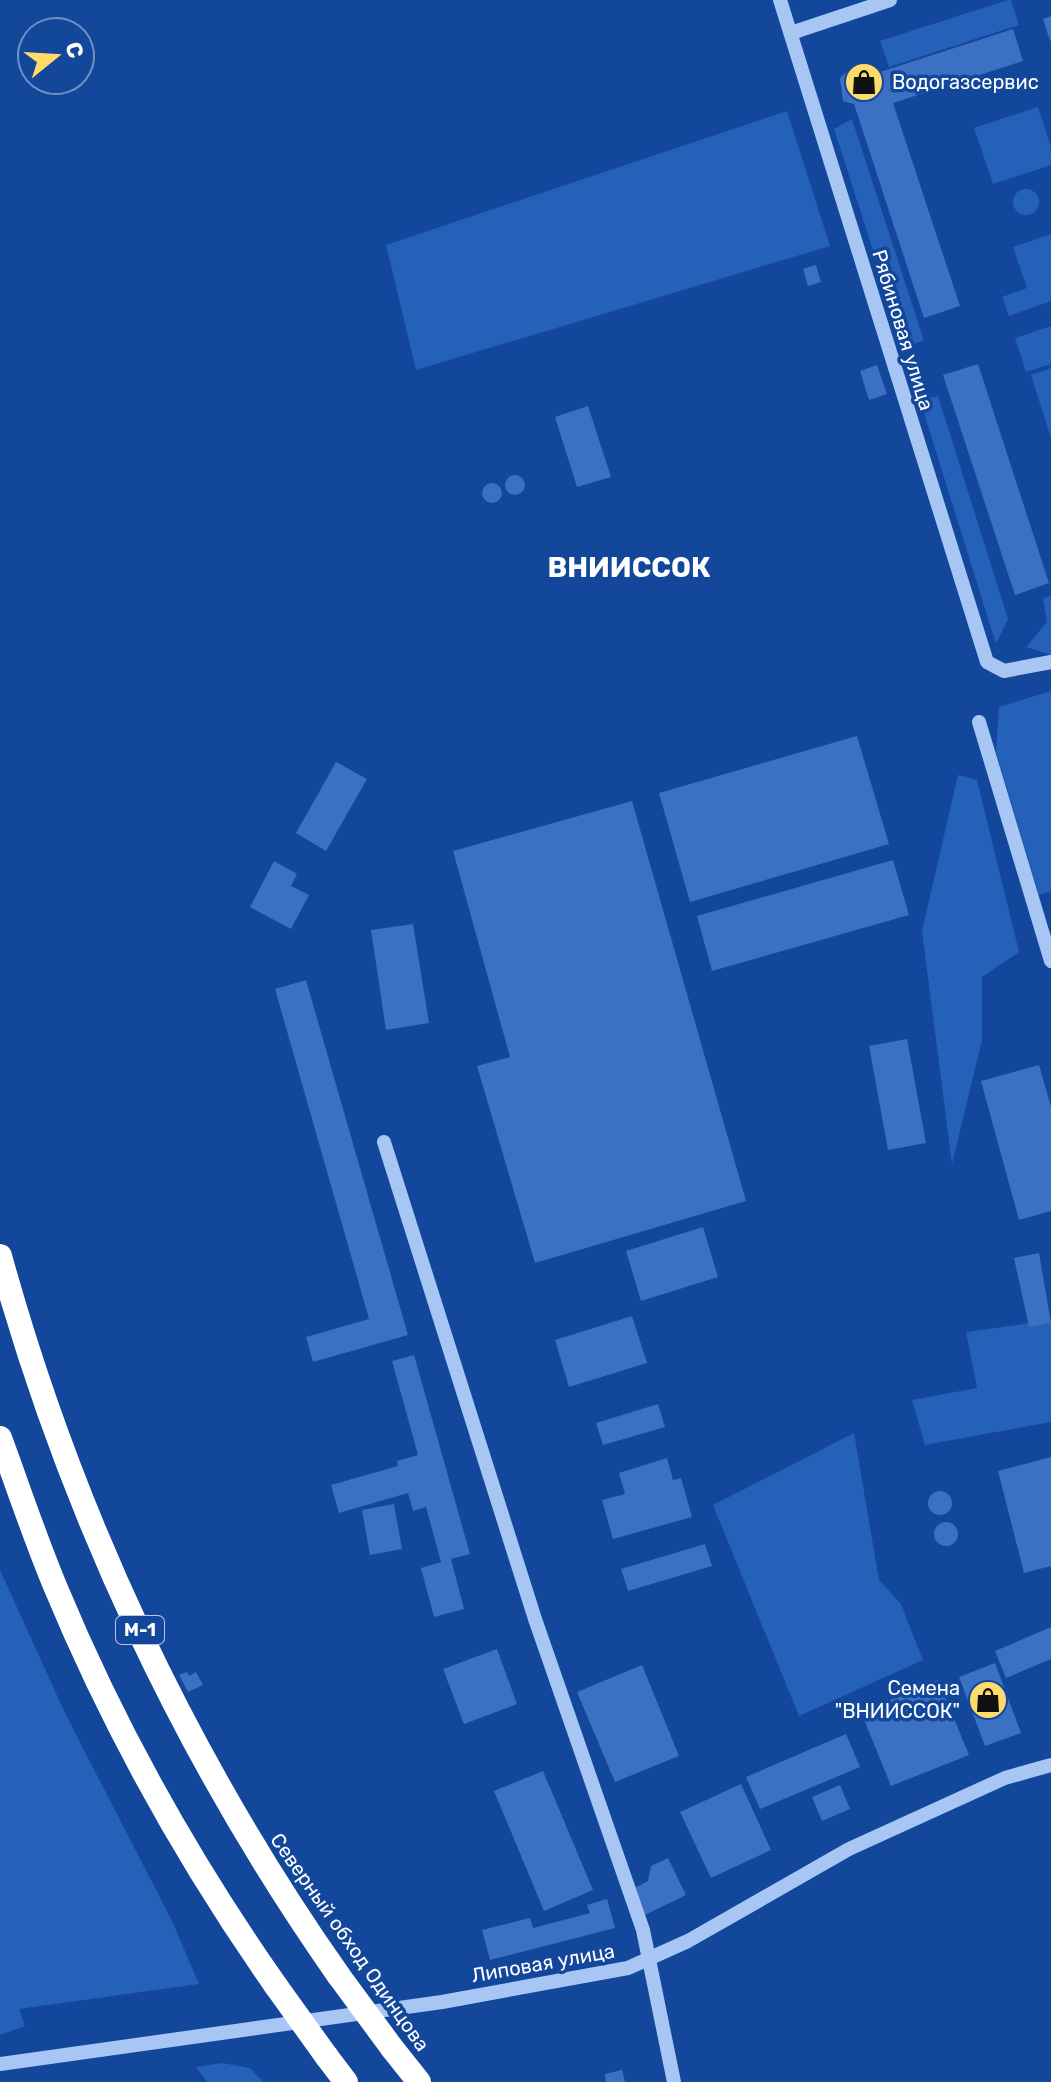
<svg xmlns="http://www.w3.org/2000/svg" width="1051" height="2082" font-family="Rubik,sans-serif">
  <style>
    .green { fill: #2560b9 }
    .building { fill: #3b70c2 }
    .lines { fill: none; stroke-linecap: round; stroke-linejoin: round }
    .minor { stroke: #a7c6f4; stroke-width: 14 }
    .highway { stroke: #fff; stroke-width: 24 }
    .highway-bridge { stroke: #fff; stroke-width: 24 }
    .labels { text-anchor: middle; stroke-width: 7; stroke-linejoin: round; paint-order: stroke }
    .shield { fill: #12479b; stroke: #b8c8e1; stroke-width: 2 }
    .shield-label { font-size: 18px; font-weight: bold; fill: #fff }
    .poi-label { font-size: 20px; fill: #fff; stroke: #12479b; text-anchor: start }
    .street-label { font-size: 20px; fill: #fff; stroke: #12479b }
    .district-label { font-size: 28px; font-weight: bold; fill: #fff; stroke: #12479b }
  </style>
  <rect width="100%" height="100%" fill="#12479b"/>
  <g class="green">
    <polygon points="1008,0 1011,0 1019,25 889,67 880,41"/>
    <polygon points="1038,107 1051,147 1051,165 993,184 974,128"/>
    <polygon points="787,111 830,246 416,370 386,245"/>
    <polygon points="852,119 924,341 904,346 834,129"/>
    <circle cx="1026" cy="202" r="13"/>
    <polygon points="1051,234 1051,301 1009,316 1002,297 1027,288 1013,247"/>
    <polygon points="1051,326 1051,364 1026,372 1015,338"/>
    <polygon points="1051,368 1051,438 1031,375"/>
    <polygon points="938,396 1008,619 996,644 920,400"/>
    <polygon points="1051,596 1051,655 1026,647 1047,622 1043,598"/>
    <polygon points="1051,691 1051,891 1039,895 996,752 999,707"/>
    <polygon points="958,775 977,780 1019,952 982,977 982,1040 952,1164 922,931"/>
    <polygon points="1051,1320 1051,1422 925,1445 912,1400 977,1388 966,1332"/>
    <polygon points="854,1433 879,1580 901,1604 923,1660 799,1716 713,1505"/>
    <polygon points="0,1570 65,1713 172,1921 199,1984 19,2009 25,2026 0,2035"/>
    <polygon points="222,2063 250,2068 263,2082 207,2082 196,2067"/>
  </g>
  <g class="building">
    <polygon points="1051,16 1051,41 1050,41 1043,19"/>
    <polygon points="1013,29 1023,61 893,103 960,306 924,318 854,104 843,101 840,78 855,64 865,63 880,72"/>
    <polygon points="816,265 821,282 808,286 803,269"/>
    <polygon points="978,364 1049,583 1015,595 943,375"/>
    <polygon points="877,365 887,394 869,400 860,371"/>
    <polygon points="588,406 611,477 577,487 555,417"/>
    <circle cx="515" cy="485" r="10"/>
    <circle cx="492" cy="493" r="10"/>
    <polygon points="857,736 889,844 690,902 659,793"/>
    <polygon points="336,762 367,779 326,851 296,833"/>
    <polygon points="632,801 746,1201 535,1263 477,1066 510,1057 453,851"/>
    <polygon points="893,860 909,915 712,971 697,916"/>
    <polygon points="274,861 297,874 291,886 309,895 291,929 250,907"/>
    <polygon points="413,924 429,1023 386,1030 371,930"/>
    <polygon points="306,980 408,1335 313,1362 306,1337 369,1319 275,989"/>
    <polygon points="907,1039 926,1143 888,1150 869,1046"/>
    <polygon points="1039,1065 1051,1107 1051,1211 1019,1220 981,1081"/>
    <polygon points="703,1227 718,1277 641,1301 626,1251"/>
    <polygon points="1039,1253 1051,1323 1029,1327 1014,1258"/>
    <polygon points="632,1316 647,1363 569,1387 555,1340"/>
    <polygon points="414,1355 470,1554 451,1559 464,1609 434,1617 421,1568 441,1562 426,1507 413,1511 408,1493 339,1513 331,1485 398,1466 397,1461 418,1455 392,1361"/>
    <polygon points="658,1404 665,1427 603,1445 596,1423"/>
    <polygon points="1051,1457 1051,1566 1024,1573 998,1471"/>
    <polygon points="667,1458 673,1480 681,1478 692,1517 613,1539 602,1500 625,1494 619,1473"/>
    <circle cx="940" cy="1503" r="12"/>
    <polygon points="394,1504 402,1549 370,1555 362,1510"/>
    <circle cx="946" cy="1534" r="12"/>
    <polygon points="705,1544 712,1566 628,1591 621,1569"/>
    <polygon points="1051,1627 1051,1659 1006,1678 995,1651"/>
    <polygon points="497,1649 517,1704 464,1724 443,1669"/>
    <polygon points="995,1663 1021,1733 985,1746 959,1677"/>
    <polygon points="642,1665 679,1756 615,1782 577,1692"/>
    <polygon points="187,1672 189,1676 196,1672 203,1685 188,1692 179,1675"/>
    <polygon points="938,1680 969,1755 891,1786 861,1712"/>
    <polygon points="846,1734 860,1767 760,1809 746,1777"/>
    <polygon points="543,1771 593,1890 544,1911 494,1791"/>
    <polygon points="741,1784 771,1850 711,1878 680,1812"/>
    <polygon points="840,1785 850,1809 822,1821 812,1797"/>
    <polygon points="668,1858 686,1895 645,1915 633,1889 648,1881 651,1866"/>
    <polygon points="607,1899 615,1928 490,1960 482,1930 530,1918 533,1928 590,1913 587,1905"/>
    <polygon points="622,2070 625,2082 606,2082 605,2074"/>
  </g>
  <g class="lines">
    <g class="minor">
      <polyline points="780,0 987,662 1004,671 1051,662"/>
      <polyline points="791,33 890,0"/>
      <polyline points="979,722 1051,961"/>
      <polyline points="384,1142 535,1619 643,1930 674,2082"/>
      <polyline points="0,2064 442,2002 628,1968 688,1941 849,1849 1005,1778 1051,1765"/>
    </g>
    <g class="highway">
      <path d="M0,1256C71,1513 186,1758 339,1976"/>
      <path d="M0,1438C18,1487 35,1538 55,1586C113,1726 189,1862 276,1986"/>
      <polyline points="392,2048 419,2082"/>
      <polyline points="327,2057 346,2082"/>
    </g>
    <g class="highway-bridge">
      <polyline points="339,1976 392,2048"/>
      <polyline points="276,1986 327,2057"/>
    </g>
  </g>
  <defs>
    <symbol id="shop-disc" viewBox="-11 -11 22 22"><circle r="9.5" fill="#ffdc6a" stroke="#12479b"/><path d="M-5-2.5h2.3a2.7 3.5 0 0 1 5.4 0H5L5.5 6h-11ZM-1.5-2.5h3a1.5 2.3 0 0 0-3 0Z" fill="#111"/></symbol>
  </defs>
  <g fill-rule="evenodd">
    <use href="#shop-disc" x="842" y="60" width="44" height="44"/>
    <use href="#shop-disc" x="966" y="1678" width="44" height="44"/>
  </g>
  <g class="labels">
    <rect class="shield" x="116" y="1616" width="48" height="28" rx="6"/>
    <g class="shield-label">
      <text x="140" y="1636">М-1</text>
    </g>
    <g class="poi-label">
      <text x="892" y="89">Водогазсервис</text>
      <text x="960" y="1695" text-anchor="end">Семена<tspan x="960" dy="23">"ВНИИССОК"</tspan></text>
    </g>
    <g class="street-label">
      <text transform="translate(903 330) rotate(73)" y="7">Рябиновая улица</text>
      <text transform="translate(350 1942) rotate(55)" y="7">Северный обход Одинцова</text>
      <text transform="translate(543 1963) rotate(-10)" y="7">Липовая улица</text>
    </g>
    <g class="district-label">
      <text x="629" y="577">ВНИИССОК</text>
    </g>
  </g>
  <g transform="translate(56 56) rotate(72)"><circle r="38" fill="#12479b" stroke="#7191c3" stroke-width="2"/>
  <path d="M0-6L14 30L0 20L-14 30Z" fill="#ffdc6a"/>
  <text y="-12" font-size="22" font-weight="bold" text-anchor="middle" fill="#ffffff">С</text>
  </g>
</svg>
